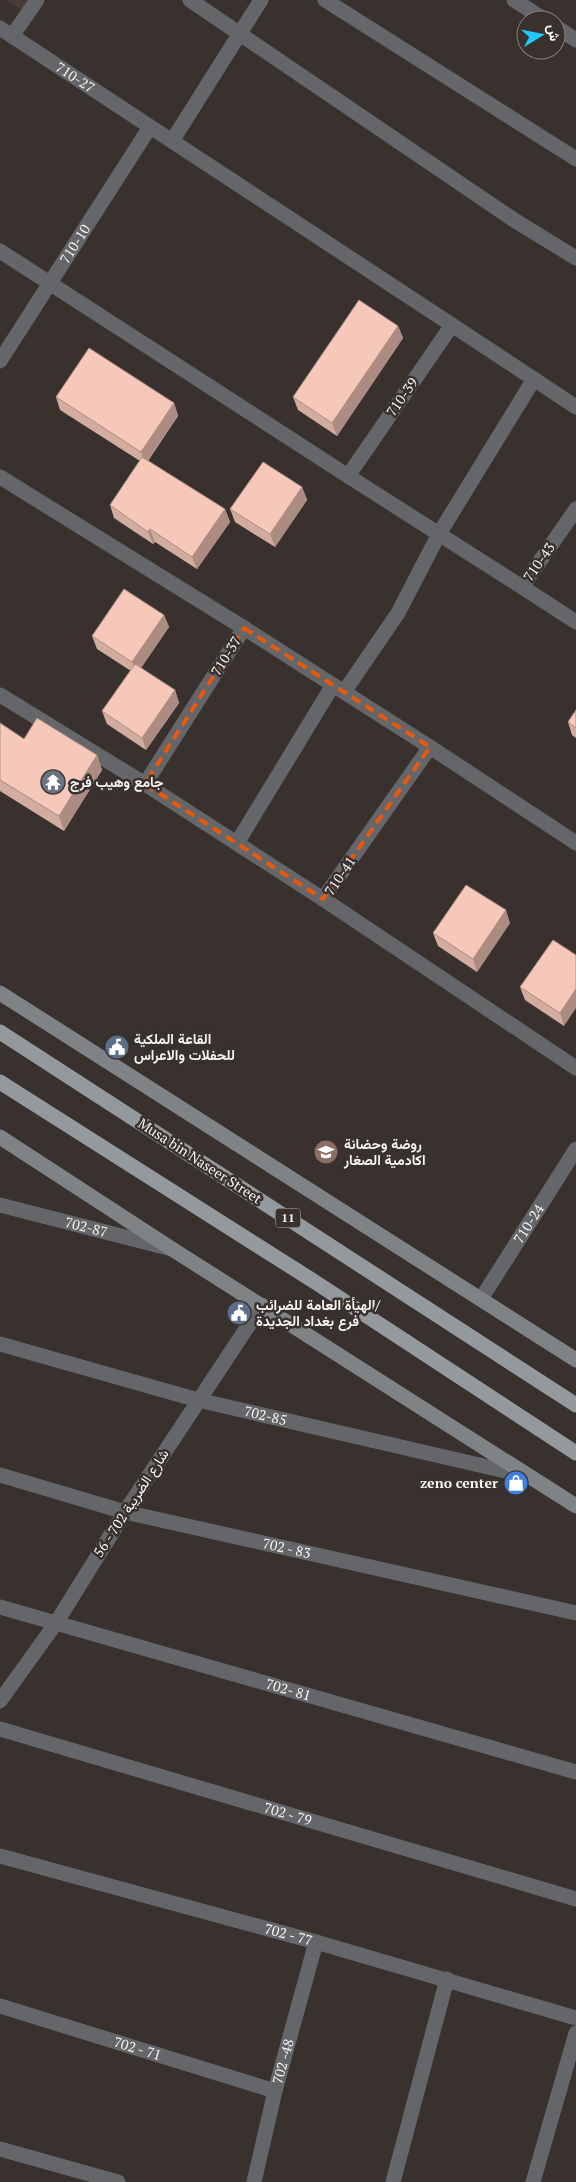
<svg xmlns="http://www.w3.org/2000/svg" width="576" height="2182" font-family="'PT Serif',Vazirmatn,serif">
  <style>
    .built { fill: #483b35 }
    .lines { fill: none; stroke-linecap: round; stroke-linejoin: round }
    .street { stroke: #646669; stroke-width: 15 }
    .secondary { stroke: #7f8386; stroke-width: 15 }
    .primary { stroke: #93999d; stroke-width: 15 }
    .wall { fill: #d3aca0 }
    .shaded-wall { fill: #ac8c82 }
    .building { fill: #f5c8ba; stroke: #ac8c82 }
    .marked { fill: none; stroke: #e8590c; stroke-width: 4; stroke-dasharray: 10 6; stroke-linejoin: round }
    .labels { text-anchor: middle; stroke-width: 5; stroke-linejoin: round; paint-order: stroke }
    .shield { fill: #38312e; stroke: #bebab7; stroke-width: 1 }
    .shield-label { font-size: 12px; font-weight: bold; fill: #f8f4f2 }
    .street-label { font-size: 14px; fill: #f8f4f2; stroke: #38312e }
    .poi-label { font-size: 14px; font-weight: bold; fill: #f8f4f2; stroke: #38312e; text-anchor: start }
  </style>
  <rect width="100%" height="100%" fill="#38312e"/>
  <polygon class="built" points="5,0 31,0 23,11"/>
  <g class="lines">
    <g class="street">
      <polyline points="190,0 514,220 576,258"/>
      <polyline points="325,0 576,159"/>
      <polyline points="514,0 545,20"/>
      <polyline points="556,27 576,40"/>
      <path id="s1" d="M0,28L452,325L348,476L0,251"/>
      <polyline points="12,36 37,0"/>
      <polyline points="172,141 261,0"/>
      <polyline points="452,325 576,407"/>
      <path id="s2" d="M0,361L150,127"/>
      <polyline points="348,476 522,587"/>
      <polyline points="0,477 244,628 145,784 0,695"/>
      <polyline points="576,509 522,587 576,622"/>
      <polyline points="244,628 430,747"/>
      <polyline points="344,692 398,613 439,534 534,379"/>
      <polyline points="145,784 323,899"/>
      <polyline points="237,843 333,685"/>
      <polyline points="576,843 430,747 323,899 576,1068"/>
      <path id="s3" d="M0,1205L168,1248"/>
      <path id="s4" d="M481,1299L576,1149"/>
      <path id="s5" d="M0,1344L198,1400L527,1476"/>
      <path id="s6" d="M0,1475L125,1512L576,1613"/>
      <path id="s7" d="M0,1607L576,1772"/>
      <polyline points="0,1701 56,1623 125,1512 262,1305"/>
      <path id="s8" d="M0,1729L576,1899"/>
      <path id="s9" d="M0,1856L316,1942L576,2018"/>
      <path id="s10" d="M0,2006L275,2091"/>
      <polyline points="0,2149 118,2182"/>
      <path id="s11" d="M254,2182L275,2091L316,1942"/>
      <polyline points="393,2182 447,1979"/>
      <polyline points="533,2182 576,2033"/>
    </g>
    <g class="secondary">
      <polyline points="0,993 576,1360"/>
      <polyline points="0,1137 172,1249 576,1506"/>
    </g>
    <g class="primary">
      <polyline points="0,1032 576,1405"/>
      <polyline points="0,1082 315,1282 576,1453"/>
    </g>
  </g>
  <g class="wall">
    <polygon points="398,326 403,338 337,436 298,410 293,397"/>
    <polygon points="56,397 174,403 178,416 148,461 225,509 230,522 197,569 155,542 153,544 114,518 110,505 140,461 60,410"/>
    <polygon points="302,487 307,500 275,547 235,522 230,509"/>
    <polygon points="164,615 169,627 141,668 175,690 179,703 146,750 107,724 102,711 131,671 97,649 92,636"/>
    <polygon points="576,710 576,738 572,735 568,722"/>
    <polygon points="0,723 24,739 97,755 102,770 64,831 0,791"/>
    <polygon points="510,923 477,972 438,946 433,933"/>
    <polygon points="576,955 564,1026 525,1000 520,987"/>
  </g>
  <g class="shaded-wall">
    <polygon points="398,326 403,338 337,436 332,423"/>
    <polygon points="174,403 178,416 145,464 141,452"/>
    <polygon points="302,487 307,500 275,547 270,534"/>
    <polygon points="225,509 230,522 197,569 192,557"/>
    <polygon points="150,529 155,542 153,544 148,532"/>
    <polygon points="164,615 169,627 137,674 132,662"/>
    <polygon points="175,690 179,703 146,750 142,738"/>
    <polygon points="97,755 102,770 64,831 59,816"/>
    <polygon points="506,910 510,923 477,972 473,959"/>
    <polygon points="576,989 576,1008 564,1026 560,1013"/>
  </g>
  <g class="building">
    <polygon points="359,300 398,326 332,423 293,397"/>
    <polygon points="89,348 174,403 141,452 56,397"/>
    <polygon points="142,457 225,509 192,557 150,529 148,532 110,505"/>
    <polygon points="263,462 302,487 270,534 230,509"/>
    <polygon points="124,589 164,615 132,662 92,636"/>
    <polygon points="135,664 175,690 142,738 102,711"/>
    <polygon points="576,710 576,728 568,722"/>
    <polygon points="37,718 97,755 59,816 0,780 0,723 24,739"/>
    <polygon points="466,885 506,910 473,959 433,933"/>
    <polygon points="553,940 576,955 576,989 560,1013 520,987"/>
  </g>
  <path class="marked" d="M244,628L430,747L323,899L145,784Z"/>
  <defs>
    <symbol id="temple-disc" viewBox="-11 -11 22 22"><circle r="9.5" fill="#6b7280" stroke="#38312e"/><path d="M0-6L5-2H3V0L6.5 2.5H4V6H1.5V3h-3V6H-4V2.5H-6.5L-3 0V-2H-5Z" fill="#fff"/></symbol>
    <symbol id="civic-disc" viewBox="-11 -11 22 22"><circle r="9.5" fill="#5c6f8a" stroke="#38312e"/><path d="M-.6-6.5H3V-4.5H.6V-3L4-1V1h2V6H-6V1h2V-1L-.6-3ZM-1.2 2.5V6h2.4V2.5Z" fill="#fff"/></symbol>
    <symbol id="school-disc" viewBox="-11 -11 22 22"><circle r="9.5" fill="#8d6e63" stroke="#38312e"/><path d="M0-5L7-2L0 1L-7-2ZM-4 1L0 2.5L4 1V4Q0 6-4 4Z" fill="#fff"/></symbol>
    <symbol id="shop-disc" viewBox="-11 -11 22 22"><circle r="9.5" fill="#3f7fe0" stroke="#38312e"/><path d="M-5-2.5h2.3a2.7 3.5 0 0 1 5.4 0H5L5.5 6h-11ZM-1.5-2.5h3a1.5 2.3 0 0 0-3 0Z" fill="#fff"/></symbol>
  </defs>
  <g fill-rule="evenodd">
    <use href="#temple-disc" x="39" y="768" width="28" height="28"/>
    <use href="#civic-disc" x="103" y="1033" width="28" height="28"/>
    <use href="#school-disc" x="312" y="1138" width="28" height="28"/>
    <use href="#civic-disc" x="225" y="1299" width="28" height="28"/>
    <use href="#shop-disc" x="502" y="1469" width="28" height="28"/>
  </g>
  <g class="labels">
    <rect class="shield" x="275.5" y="1208.5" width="25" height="19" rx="4"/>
    <g class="shield-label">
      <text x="288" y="1222">11</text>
    </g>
    <g class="street-label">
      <text dy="5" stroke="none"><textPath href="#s1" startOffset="90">710-27</textPath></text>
      <text dy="5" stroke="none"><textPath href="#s2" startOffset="139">710-10</textPath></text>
      <text transform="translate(402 397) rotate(-55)" y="5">710-39</text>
      <text transform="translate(539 562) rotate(-55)" y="5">710-43</text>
      <text transform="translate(226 656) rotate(-58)" y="5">710-37</text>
      <text transform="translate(340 876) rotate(-56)" y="5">710-41</text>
      <text transform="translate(200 1161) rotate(33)" y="5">Musa bin Naseer Street</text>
      <text dy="5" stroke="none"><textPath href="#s4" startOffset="89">710-24</textPath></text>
      <text dy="5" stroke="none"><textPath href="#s3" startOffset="89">702-87</textPath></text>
      <text dy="5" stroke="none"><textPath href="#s5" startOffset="275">702-85</textPath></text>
      <text transform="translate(131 1503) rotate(-57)" y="5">شارع الضريبة 702 - 56</text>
      <text dy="5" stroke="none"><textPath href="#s6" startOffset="296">702 - 83</textPath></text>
      <text dy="5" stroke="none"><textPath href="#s7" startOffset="300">702- 81</textPath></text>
      <text dy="5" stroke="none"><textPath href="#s8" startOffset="300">702 - 79</textPath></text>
      <text dy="5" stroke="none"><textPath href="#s9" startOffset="299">702 - 77</textPath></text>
      <text dy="5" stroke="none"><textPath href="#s10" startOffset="144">702 - 71</textPath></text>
      <text dy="5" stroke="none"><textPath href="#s11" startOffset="124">702 -48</textPath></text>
    </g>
    <g class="poi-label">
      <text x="70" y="787">جامع وهيب فرج</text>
      <text x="134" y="1044">القاعة الملكية<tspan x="134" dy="16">للحفلات والاعراس</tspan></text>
      <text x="344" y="1149">روضة وحضانة<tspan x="344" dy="16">اكادمية الصغار</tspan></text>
      <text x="256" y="1310">الهيأة العامة للضرائب/<tspan x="256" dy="16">فرع بغداد الجديدة</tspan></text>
      <text x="498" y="1488" text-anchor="end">zeno center</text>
    </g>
  </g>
  <g transform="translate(541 35) rotate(80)"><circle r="24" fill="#38312e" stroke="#857f7c"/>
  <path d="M0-4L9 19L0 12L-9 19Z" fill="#21c9fd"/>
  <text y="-8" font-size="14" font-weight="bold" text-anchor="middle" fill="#f8f4f2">ش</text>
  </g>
</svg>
